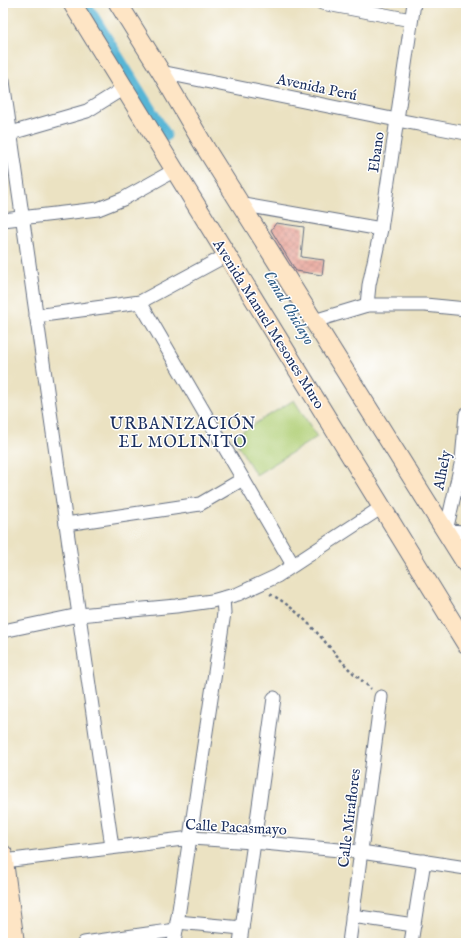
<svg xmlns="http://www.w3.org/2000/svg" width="469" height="946" font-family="'IM FELL English',serif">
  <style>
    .garden { fill: #b0cf76; stroke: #667f6a }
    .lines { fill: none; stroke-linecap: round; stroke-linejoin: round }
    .canal { stroke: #56b5d5; stroke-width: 15 }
    .building { fill: url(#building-cross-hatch) }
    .street-casing { stroke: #646e81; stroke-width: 15 }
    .secondary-casing { stroke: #646e81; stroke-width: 20 }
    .path { stroke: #646e81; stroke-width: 2.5; stroke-dasharray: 3 3; stroke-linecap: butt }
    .street { stroke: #fff; stroke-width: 13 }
    .secondary { stroke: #fee5c5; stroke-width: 18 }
    .labels { text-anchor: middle; stroke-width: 3; stroke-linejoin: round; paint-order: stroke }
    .street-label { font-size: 15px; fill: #1b2f5e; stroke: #fff }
    .water-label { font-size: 16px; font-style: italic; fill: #305e88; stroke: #fff }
    .neighbourhood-label { font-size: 16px; letter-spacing: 1px; fill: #1b2f5e; stroke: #fff }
  </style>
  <defs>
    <pattern id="building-cross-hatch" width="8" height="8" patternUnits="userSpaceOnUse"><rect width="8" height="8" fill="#e79f92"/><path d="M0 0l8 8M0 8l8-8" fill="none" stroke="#ba827a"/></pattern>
  </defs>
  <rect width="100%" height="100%" fill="#fff"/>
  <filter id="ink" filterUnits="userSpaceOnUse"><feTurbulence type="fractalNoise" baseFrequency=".025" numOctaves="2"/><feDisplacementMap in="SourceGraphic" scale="8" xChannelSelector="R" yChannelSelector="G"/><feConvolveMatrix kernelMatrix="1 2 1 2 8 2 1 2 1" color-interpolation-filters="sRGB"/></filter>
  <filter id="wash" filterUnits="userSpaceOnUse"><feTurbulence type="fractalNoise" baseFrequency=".012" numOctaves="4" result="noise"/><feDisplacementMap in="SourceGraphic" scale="16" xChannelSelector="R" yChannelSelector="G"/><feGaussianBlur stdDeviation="0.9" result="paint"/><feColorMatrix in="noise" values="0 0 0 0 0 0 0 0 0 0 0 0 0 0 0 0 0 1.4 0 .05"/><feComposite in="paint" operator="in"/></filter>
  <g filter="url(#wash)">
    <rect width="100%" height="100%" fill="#ebe2c2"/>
    <polygon class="garden" points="294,400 317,437 256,475 233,437"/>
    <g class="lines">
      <polyline class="canal" points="83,3 164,135"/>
    </g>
    <g id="blocks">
      <polygon class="building" points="276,223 304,227 301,257 324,260 322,275 296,271 271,230"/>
    </g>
  </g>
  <g filter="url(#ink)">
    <use href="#blocks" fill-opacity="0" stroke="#646e81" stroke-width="1"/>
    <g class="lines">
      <defs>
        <g id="street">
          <polyline points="322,3 411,20"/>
          <polyline points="161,72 397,120 466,133"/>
          <polyline points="3,81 112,847"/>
          <polyline points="11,133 87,111 124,88"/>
          <polyline points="239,204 381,229"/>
          <polyline points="3,220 98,209 123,199 175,170"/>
          <polyline points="140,302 293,565"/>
          <polyline points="367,305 369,285 381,229 414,3"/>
          <polyline points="36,316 140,302 227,255"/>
          <polyline points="314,321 367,305 425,305 466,309"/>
          <polyline points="466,414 462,460 446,531 466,532"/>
          <polyline points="66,524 200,504 243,479"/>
          <polyline points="3,631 79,615 176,606 212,601 238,594 277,576 382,507"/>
          <polyline points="4,861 191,838 253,842 361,852 466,868"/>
          <polyline points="352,916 414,925"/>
          <polyline points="177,922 242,928"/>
          <polyline points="84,943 176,930"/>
          <polyline points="174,943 224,613 223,598"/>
          <polyline points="240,943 274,698"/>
          <polyline points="349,943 381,697"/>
          <polyline points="411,943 424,861"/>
        </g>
        <g id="secondary">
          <polyline points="72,3 466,644"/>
          <polyline points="118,3 161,72 206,149 466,564"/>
          <polyline points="3,854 15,943"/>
        </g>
      </defs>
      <use href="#street" class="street-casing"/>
      <use href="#secondary" class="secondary-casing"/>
      <path class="path" d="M270,594C303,611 324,642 348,668C355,675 364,682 371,689"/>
      <use href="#street" class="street"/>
      <use href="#secondary" class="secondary"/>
    </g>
  </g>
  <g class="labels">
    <g class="street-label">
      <text transform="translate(317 87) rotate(12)" y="5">Avenida Perú</text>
      <text transform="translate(376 152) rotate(-82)" y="5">Ebano</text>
      <text transform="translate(269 324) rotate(58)" y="5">Avenida Manuel Mesones Muro</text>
      <text transform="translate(442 470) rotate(-79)" y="5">Alhely</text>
      <text transform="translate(349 818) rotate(-83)" y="5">Calle Miraflores</text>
      <text transform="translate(236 827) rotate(3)" y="5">Calle Pacasmayo</text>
    </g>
    <g class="water-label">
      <text transform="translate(290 307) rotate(59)" y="6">Canal Chiclayo</text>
    </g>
    <g class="neighbourhood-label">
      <text x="183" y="429">URBANIZACIÓN<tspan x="183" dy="18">EL MOLINITO</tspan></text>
    </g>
  </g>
  <rect width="469" height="946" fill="none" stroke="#fff" stroke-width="16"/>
</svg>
